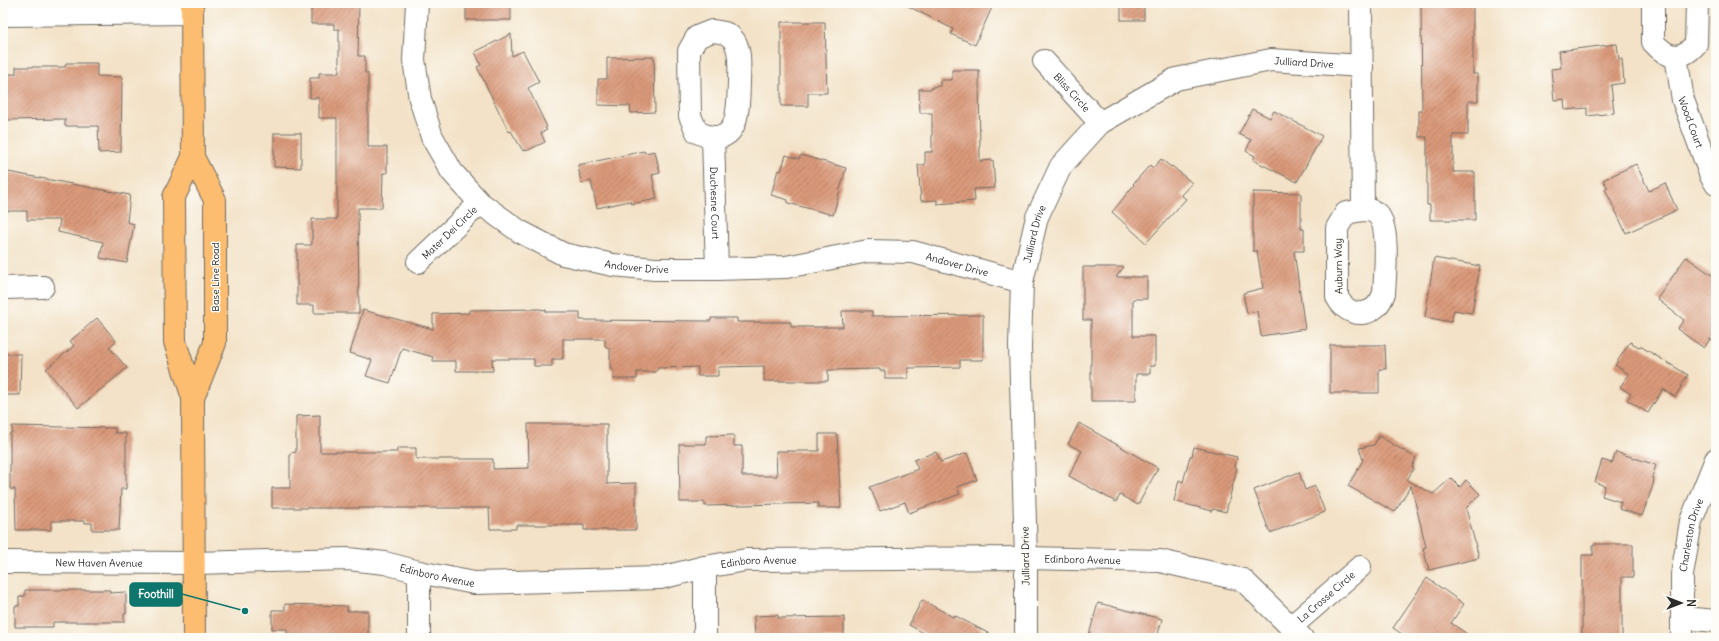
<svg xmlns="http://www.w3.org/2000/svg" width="1719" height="641" font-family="Delius,sans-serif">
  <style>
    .building { fill: url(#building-hatch) }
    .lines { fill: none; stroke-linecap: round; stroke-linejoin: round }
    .minor-casing { stroke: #716b62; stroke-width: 24 }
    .major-casing { stroke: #716b62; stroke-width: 24 }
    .minor { stroke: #fff; stroke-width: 22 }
    .major { stroke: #fcbd6f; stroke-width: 22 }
    .labels { text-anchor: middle; stroke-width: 3; stroke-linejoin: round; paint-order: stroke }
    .street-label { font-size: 10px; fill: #2b2b2b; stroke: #fdfcf7 }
    .leader { fill: none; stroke: #0f766e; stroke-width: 1.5 }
    .callout-dot { fill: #0f766e; stroke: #fdfcf7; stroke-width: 1.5 }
    .callout { fill: #0f766e; stroke: #0f766e; stroke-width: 1.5 }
    .callout-label { font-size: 11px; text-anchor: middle; font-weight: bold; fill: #fff }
  </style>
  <defs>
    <pattern id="building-hatch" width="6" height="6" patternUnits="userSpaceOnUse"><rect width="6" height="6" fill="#da997a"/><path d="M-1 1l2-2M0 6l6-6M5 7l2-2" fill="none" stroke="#b17d64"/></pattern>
  </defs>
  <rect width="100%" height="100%" fill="#fdfcf7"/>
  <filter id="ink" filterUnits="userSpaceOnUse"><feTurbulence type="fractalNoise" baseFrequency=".025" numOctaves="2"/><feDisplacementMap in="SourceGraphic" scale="8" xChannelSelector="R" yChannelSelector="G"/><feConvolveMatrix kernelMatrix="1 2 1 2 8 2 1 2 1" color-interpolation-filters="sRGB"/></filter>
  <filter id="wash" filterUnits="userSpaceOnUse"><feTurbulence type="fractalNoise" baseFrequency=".012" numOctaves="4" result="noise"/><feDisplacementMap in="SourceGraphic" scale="16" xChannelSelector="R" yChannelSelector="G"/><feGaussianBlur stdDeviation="0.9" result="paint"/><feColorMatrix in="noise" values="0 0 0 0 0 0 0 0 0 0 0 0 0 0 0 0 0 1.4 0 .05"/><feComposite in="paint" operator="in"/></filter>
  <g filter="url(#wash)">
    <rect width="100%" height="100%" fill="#f3e2c7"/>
    <g id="blocks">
      <g class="building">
        <polygon points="311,3 359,3 358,56 365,56 365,73 368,73 368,147 387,147 387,173 383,173 382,208 358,208 359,313 314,313 314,305 297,305 297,245 311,245 312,243 312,219 337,219 337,118 319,118 319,98 310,98 310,78 319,78 319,73 339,73 339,29 334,29 334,24 311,24"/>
        <rect x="466" y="3" width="45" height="17"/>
        <polygon points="902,3 994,3 975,45 951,34 953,29"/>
        <rect x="1121" y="3" width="23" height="17"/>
        <polygon points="1421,3 1473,3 1473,74 1478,74 1478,101 1468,101 1468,135 1453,135 1453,172 1475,172 1475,220 1430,220 1430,205 1427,205 1427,137 1419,137 1419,111 1422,111"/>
        <polygon points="781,22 825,22 827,93 808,93 808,106 781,106"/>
        <polygon points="511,34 512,56 523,51 539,82 528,88 547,127 545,128 547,130 541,133 545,142 526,151 525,149 523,151 511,131 509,132 477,67 481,65 475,52"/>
        <polygon points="1617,44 1619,59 1622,59 1624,83 1611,85 1614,113 1587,116 1587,108 1565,110 1564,99 1554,100 1551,69 1561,68 1559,51"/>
        <polygon points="654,57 655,112 631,113 630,106 598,105 598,79 607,79 607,58"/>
        <polygon points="66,63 97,63 97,76 122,77 121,152 99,153 98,126 65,126 65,119 3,120 3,74 16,74 16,67 65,67"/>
        <polygon points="952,70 979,70 980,161 993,160 995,188 974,189 975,201 937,204 937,200 921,201 918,165 925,165 925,152 932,152 932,113 920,113 919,89 932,89 932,87 940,86 940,80 952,80"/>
        <polygon points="1252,109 1270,118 1274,111 1322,136 1297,182 1253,160 1255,156 1246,151 1251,140 1239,134"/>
        <polygon points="274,133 301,133 301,168 274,167"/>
        <polygon points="644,151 645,153 655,151 660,173 652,175 657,199 631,204 630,201 597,208 591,181 581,183 578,165"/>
        <polygon points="786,155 799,159 801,155 846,168 833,215 788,203 788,200 771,195 778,170 781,171"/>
        <polygon points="1161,159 1171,167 1172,166 1192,183 1181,195 1186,199 1146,243 1112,212 1134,185 1133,184 1150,165 1153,168"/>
        <polygon points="1636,164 1649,191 1665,183 1677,210 1626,233 1605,189 1608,188 1603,180"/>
        <polygon points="3,171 130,195 127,222 134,224 127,263 100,258 103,242 58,232 60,220 27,220 27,211 3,211"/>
        <polygon points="1253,192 1301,193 1301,229 1304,229 1304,251 1294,251 1305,329 1261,336 1257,311 1247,313 1243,293 1263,288 1257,251 1253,251"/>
        <polygon points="1686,257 1716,278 1716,343 1710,339 1704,348 1677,329 1684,320 1657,299"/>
        <polygon points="1434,258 1480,266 1472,313 1454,310 1451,322 1425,317"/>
        <polygon points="1083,267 1124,267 1116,277 1147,277 1147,299 1133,299 1133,336 1155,336 1155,366 1150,366 1150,374 1136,374 1136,401 1091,401 1091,320 1083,320"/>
        <polygon points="539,309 546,310 546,312 580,312 580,320 711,321 711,318 737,318 737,322 791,322 791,327 843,327 842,311 872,311 872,316 983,315 983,360 960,360 960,367 908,368 908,379 885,379 885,371 880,371 880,369 828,370 828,381 764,381 764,366 718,367 718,376 698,376 698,367 658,368 656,372 637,372 637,379 613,379 613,369 610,369 610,349 605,346 605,339 563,339 563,359 552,359 552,366 534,366 534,359 492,359 493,371 456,371 456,361 433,361 433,357 402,348 390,383 366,376 372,360 350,353 363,310 433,329 433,314 469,313 469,310"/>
        <polygon points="97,318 116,341 109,347 127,368 78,408 46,369 74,346 70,341"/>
        <polygon points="1630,342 1639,347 1640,346 1688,375 1675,397 1663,389 1648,413 1627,400 1631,394 1620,387 1629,374 1615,365"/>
        <polygon points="1330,345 1385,345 1386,369 1379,369 1379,393 1330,393"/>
        <polygon points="3,354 21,354 20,395 3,395"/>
        <polygon points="320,415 320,452 397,452 397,448 416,448 416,459 493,459 493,469 529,468 528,424 607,424 607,484 636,483 636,530 584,530 584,525 516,525 516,529 490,529 489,508 272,508 272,488 290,488 290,453 296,452 296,416"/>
        <polygon points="1079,423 1158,468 1138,505 1120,495 1116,502 1069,476 1082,451 1068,444"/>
        <polygon points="12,426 115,428 115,433 126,433 126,489 121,489 119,530 92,530 92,523 85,523 85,521 51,521 51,530 16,530 15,489 10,489 10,433 12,433"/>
        <polygon points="819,434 837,434 841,508 818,508 818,503 705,506 705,502 680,502 679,444 706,444 706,436 734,435 734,446 742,446 742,476 777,476 776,451 819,451"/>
        <polygon points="1379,436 1416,458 1412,467 1414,468 1407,480 1433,494 1451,478 1460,487 1466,480 1480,494 1466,508 1479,558 1429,570 1423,548 1426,547 1411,485 1395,512 1348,486 1363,460 1359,448 1374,445"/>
        <polygon points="1194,447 1237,457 1235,467 1237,468 1226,512 1213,509 1212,511 1174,501 1179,480 1183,482 1190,456 1192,456"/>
        <polygon points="936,452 941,462 967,453 977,480 957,487 960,494 909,513 905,502 880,511 870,487 918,469 914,460"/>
        <polygon points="1616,452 1656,465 1652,477 1654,478 1653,485 1642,516 1619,509 1621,502 1602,496 1605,486 1595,482 1602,460 1612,463"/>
        <polygon points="1299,472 1305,490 1315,486 1325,512 1270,533 1254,490"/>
        <polygon points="1593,544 1633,544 1633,577 1622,577 1622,638 1582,638 1582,555 1593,555"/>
        <polygon points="1427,578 1464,604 1451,623 1473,638 1408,638 1393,628"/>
        <polygon points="25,590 110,590 110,593 126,592 126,614 124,614 124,622 53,622 53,627 15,627 15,606 19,606 19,597 25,596"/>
        <polygon points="922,600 953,617 954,615 997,638 933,638 909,625"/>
        <polygon points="1098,603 1162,619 1157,638 1088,638"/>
        <polygon points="285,604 347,606 347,611 368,611 368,638 287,638 287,629 272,629 272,610 285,610"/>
        <polygon points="778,615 778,618 844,617 844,638 755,638 754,616"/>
      </g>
    </g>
  </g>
  <g filter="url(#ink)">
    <use href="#blocks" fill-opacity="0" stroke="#716b62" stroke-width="1"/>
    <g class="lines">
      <defs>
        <g id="minor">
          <path id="s1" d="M417,3L414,60L420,99L432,137L452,172L480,203L519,231L563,254L613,265L655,269H717L786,267L868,251L913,252L1022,282"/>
          <polyline points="1361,3 1363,210"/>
          <path d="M1653,3V42C1667,58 1680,62 1696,44L1697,3"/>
          <polyline points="3,15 192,13"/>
          <path d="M712,31C719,32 727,32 732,38C742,48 739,69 739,83C738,111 739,152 697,132L690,116L689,51L697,37Z"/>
          <path id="s2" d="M1676,56L1683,100L1711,176L1716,184"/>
          <path id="s3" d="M1044,61L1100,123"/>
          <path id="s4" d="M713,137L717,269"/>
          <path d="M1363,210C1368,210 1373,210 1377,214C1390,225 1385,276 1384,293C1376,318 1349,320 1337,297V228L1346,213Z"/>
          <path id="s5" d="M418,262L480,203"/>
          <polyline points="3,288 43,287"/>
          <path id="s6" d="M3,562L194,563L348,559L385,563L419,572L474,583L660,578L705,567L746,560L1026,558L1160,561L1243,580L1302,638"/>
          <polyline points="705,567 705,638"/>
          <polyline points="1683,618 1716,621"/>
          <path id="s7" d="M1292,626L1360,567"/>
          <polyline points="419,638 419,572"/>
          <path id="s8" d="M1026,638V558L1020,346L1022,282L1037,217L1061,166L1100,123L1176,79L1271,60L1362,66"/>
          <path id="s9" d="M1682,638V575L1691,521L1716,459"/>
        </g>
        <g id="major">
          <polyline points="192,3 193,157 215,200 215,343 193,398"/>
          <polyline points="193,157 174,197 175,342 193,398 194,638"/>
        </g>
      </defs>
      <use href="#minor" class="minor-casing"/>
      <use href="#major" class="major-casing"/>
      <use href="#minor" class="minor"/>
      <use href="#major" class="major"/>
    </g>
  </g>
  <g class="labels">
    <g class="street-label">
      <text dy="4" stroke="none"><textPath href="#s8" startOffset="755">Julliard Drive</textPath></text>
      <text dy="4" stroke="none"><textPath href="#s3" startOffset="42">Bliss Circle</textPath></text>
      <text dy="4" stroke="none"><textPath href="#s2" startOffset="68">Wood Court</textPath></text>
      <text dy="4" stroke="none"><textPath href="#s4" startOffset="66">Duchesne Court</textPath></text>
      <text dy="4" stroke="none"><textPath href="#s5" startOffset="43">Mater Dei Circle</textPath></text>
      <text dy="4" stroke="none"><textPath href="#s8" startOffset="406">Julliard Drive</textPath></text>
      <text dy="4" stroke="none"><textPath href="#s1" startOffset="715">Andover Drive</textPath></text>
      <text dy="4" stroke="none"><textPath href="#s1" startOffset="391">Andover Drive</textPath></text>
      <text transform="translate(1338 266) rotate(-91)" y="4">Auburn Way</text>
      <text transform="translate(215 277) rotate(-90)" y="4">Base Line Road</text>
      <text dy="4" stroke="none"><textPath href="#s9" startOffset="104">Charleston Drive</textPath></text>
      <text transform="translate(1025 556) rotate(-91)" y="4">Julliard Drive</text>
      <text dy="4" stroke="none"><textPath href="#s6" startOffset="1084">Edinboro Avenue</textPath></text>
      <text dy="4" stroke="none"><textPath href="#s6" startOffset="96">New Haven Avenue</textPath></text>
      <text dy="4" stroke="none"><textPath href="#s6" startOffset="760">Edinboro Avenue</textPath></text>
      <text dy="4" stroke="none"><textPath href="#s6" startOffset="436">Edinboro Avenue</textPath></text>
      <text dy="4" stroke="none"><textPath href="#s7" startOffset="45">La Crosse Circle</textPath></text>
    </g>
  </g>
  <path class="leader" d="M245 611L182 594"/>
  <circle class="callout-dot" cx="245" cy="611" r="4"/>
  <rect class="callout" x="130" y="583" width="52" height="23" rx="4"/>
  <g class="callout-label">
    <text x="156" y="598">Foothill</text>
  </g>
  <rect width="1719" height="641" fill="none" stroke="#fdfcf7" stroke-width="16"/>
  <g transform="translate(1681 603) rotate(90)" stroke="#fdfcf7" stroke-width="3" paint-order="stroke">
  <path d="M0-3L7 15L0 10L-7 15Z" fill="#2b2b2b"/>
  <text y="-6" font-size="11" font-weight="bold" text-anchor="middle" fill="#2b2b2b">N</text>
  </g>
</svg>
